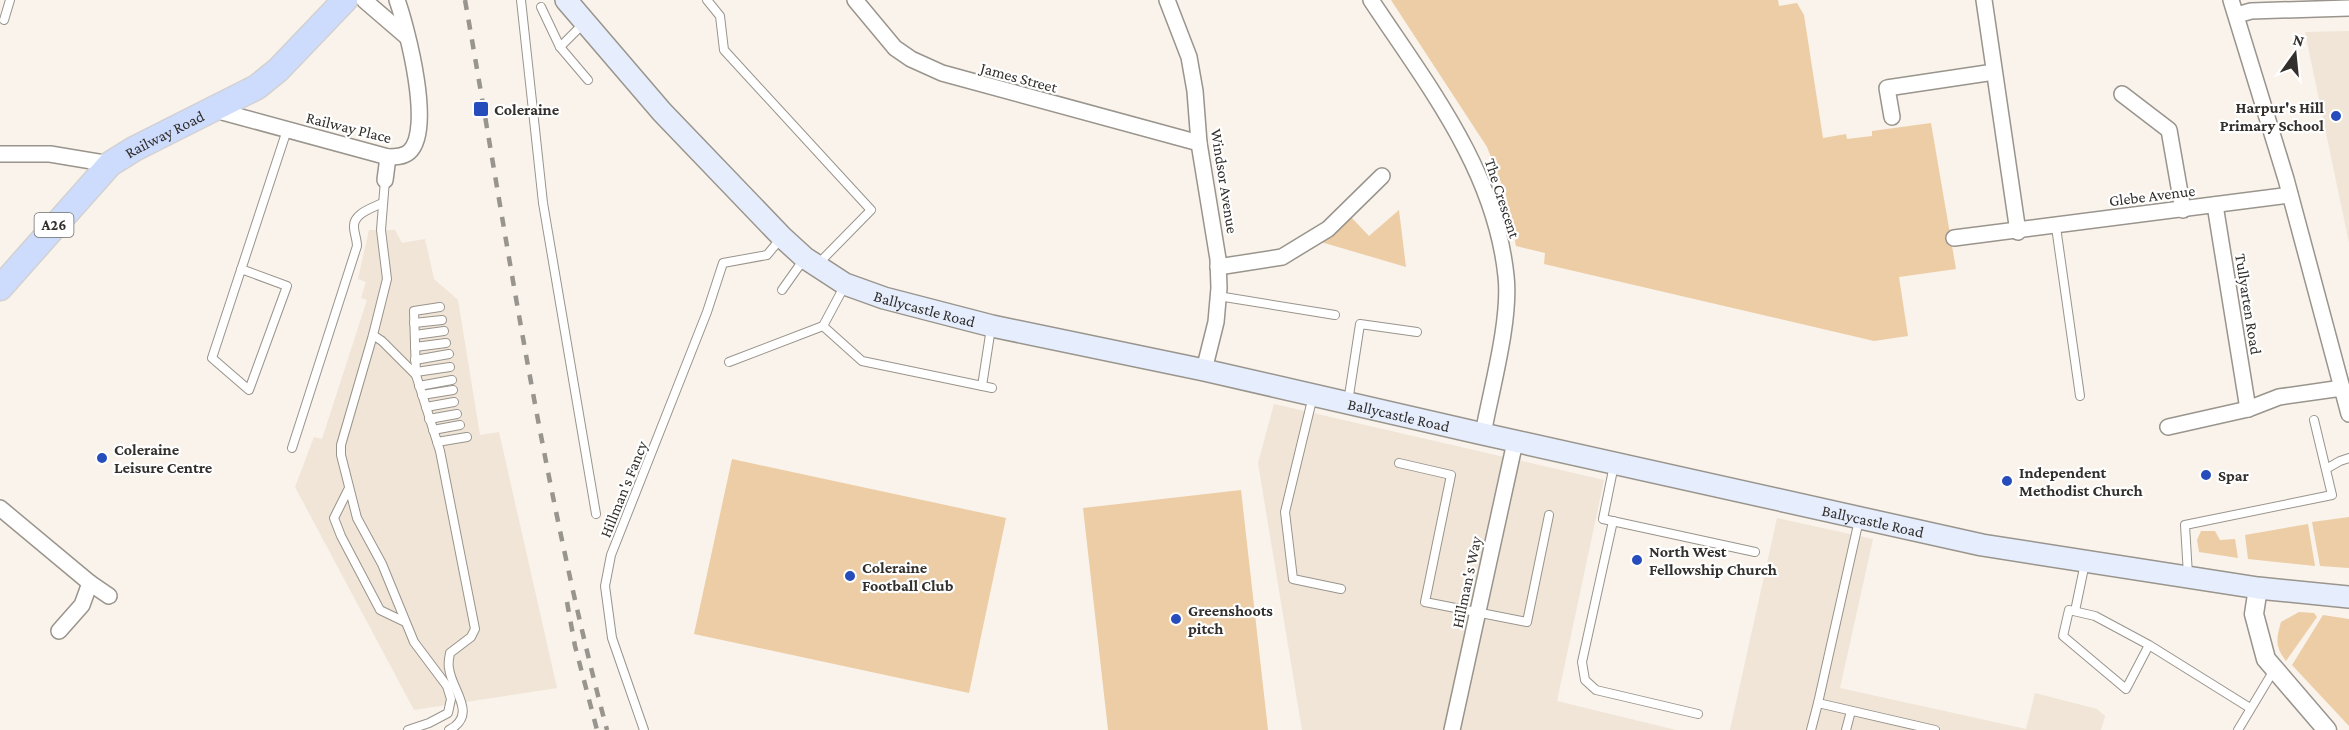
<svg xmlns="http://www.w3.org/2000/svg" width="2349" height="730" font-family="'Crimson Pro',serif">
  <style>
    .built { fill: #f0e5d7 }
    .green { fill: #edcda5 }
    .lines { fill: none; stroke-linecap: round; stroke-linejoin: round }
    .service-casing { stroke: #99948c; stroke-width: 10 }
    .minor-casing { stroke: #99948c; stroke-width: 18 }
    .tertiary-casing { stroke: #99948c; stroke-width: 21 }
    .secondary-casing { stroke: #99948c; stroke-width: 24 }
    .primary-casing { stroke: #d2d1d1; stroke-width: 27 }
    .service { stroke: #fff; stroke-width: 8 }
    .minor { stroke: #fff; stroke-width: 15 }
    .tertiary { stroke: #fff; stroke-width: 18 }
    .secondary { stroke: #e6eefe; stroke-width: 21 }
    .primary { stroke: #cddcfd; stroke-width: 24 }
    .rail { stroke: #98948e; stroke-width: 4.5; stroke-dasharray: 10 10; stroke-linecap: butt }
    .poi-dot { fill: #274cbb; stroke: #fff; stroke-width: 2 }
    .labels { text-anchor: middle; stroke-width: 4.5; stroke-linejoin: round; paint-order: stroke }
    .shield { fill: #fff; stroke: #706d6b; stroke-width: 1.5 }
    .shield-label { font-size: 15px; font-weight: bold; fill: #322f2c }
    .street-label { font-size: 16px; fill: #322f2c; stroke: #fff }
    .poi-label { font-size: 16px; font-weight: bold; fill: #322f2c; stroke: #fff; text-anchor: start }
  </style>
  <rect width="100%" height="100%" fill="#f9f3eb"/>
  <g class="built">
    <polygon points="2349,31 2349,243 2305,32"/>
    <polygon points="369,230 395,230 402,243 425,239 434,279 458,300 480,435 499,432 557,688 414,710 295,487 314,437 322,439 367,300 361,298 366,282 358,279"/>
    <polygon points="1274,404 1604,480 1557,701 1676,730 1302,730 1258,463"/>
    <polygon points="1777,518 1873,539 1840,688 2026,729 2035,693 2097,709 2105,716 2101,730 1730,730"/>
  </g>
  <g class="green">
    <polygon points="1391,0 1778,0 1779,6 1797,3 1804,15 1823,138 1846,134 1847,139 1872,136 1872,131 1931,123 1956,269 1899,277 1908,336 1874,341 1544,264 1545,253 1516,246 1506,195 1487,147"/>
    <polygon points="1399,210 1406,267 1321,242 1349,215 1369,236"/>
    <polygon points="732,459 1006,518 969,693 694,634"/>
    <polygon points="1241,490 1268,730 1108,730 1083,508"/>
    <polygon points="2349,517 2349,568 2320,566 2312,522"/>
    <polygon points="2308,524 2315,566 2248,559 2245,535"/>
    <polygon points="2201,531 2215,531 2220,540 2235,539 2238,558 2199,552 2197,540"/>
    <path d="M2299,612L2314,613L2317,617L2286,661C2275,647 2276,639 2281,622Z"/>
    <polygon points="2323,615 2349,619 2349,726 2292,665"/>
  </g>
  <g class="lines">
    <defs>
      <g id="service">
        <polyline points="521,0 543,203 596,514"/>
        <polyline points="707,0 720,16 724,50 871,210 817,265"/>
        <polyline points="541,7 560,47 588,80"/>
        <polyline points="4,20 10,0"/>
        <polyline points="560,47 584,23"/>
        <polyline points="385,180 381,230 387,279 373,335 341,445 341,455 357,518 382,564 414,642 447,686 451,699 448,713 429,723 408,730"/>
        <polyline points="2056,227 2080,396"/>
        <polyline points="241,269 287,286 249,390 212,358 287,130"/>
        <polyline points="845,285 823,326 862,361 992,388"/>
        <polyline points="782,290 804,259"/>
        <polyline points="1218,296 1335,315"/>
        <polyline points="414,323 442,320"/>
        <path d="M373,335L382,341L416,375L440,451L475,629L471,637L450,653C449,658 448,664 449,668C451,690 479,714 449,730"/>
        <polyline points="415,335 444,331"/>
        <polyline points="415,347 446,343"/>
        <polyline points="415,360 449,354"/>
        <polyline points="729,362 823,326"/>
        <polyline points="416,372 450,367"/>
        <polyline points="416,375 414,311 440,307"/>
        <polyline points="419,386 452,380"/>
        <polyline points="982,386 991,328"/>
        <polyline points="422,395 453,390"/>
        <polyline points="1313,396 1285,512 1293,579 1341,589"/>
        <polyline points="1348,402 1360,324 1417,332"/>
        <polyline points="426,407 454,402"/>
        <polyline points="429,419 457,414"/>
        <polyline points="433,430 460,425"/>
        <polyline points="437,442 467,437"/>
        <path d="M292,448L357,246C357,239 354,233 354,227C353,213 373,208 382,203"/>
        <polyline points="1399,463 1451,475 1425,602 1527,622 1549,515"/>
        <polyline points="1614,465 1603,519 1755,552"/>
        <polyline points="2326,469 2340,461 2349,458"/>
        <polyline points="348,490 334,518 341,536 380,610 405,622"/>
        <polyline points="1859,520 1818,703 1935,730"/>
        <polyline points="1613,521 1582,662 1585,680 1596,690 1698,714"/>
        <polyline points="2188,575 2185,525 2332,495 2314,420"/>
        <polyline points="2075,611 2085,563"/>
        <polyline points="2149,645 2126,689 2063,636 2069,610 2095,616 2149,645 2250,708"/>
        <polyline points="644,730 612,638 605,586 611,555 707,312 723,263 767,255 782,237"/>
        <polyline points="1811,730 1818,703"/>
        <polyline points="1846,730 1851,711"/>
        <polyline points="2238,730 2274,670"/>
      </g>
      <g id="minor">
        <polyline points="364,0 407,37"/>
        <polyline points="855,0 895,48 911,59 942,73 1199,143"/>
        <polyline points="1167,0 1189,57 1195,91 1199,143 1218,259 1219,288 1216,322 1204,370"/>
        <path d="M1371,0C1428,86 1495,170 1506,276C1511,320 1491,390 1483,434"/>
        <polyline points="1984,0 2018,232"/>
        <polyline points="2231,0 2286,179 2349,414"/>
        <polyline points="2237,15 2251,11 2349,8"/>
        <polyline points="2122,94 2169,130 2183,210"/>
        <path d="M215,110L388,157C395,157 403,157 409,152C434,131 407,28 397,0"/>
        <polyline points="1892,117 1887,88 1994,72"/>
        <polyline points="0,154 50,154 110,164"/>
        <polyline points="385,180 388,157"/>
        <polyline points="2215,205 2248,409"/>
        <polyline points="1954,238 2290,195"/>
        <polyline points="1218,267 1282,257 1328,229 1382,176"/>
        <polyline points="2168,427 2248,409 2279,397 2342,388"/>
        <polyline points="0,508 90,583 82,605 59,631"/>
        <polyline points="90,583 109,596"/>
        <polyline points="1452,730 1515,442"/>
      </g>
      <polyline id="tertiary" points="2258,588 2254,614 2266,659 2327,730"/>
      <g id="secondary">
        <path id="s1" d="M566,0L662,112L782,237L805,258L845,284L884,298L992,326L1204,370L1483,434L1982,545L2258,588L2349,597"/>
      </g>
      <g id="primary">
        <path id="s2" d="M0,288L110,164L134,149L257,87L278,70L345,0"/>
      </g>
    </defs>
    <use href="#service" class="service-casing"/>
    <use href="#minor" class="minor-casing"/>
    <use href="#tertiary" class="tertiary-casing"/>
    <use href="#secondary" class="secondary-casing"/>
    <use href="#primary" class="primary-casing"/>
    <use href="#service" class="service"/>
    <use href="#minor" class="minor"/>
    <use href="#tertiary" class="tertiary"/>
    <use href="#secondary" class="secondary"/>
    <use href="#primary" class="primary"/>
    <g class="rail">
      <path d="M465,0C508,244 543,490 607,730"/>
      <polyline points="567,602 575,646 597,730"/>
    </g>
  </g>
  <g class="poi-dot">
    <rect x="473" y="101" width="16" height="16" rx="3"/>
    <circle cx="2336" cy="116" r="6"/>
    <circle cx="102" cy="458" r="6"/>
    <circle cx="2206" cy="475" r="6"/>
    <circle cx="2007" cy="481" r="6"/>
    <circle cx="1637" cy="560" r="6"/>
    <circle cx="850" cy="576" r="6"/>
    <circle cx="1176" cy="619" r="6"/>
  </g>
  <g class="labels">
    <rect class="shield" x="34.5" y="213" width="39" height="24" rx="4.5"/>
    <g class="shield-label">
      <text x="54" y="230">A26</text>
    </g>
    <g class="street-label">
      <text transform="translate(1019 77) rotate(15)" y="6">James Street</text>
      <text transform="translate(349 127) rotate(14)" y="6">Railway Place</text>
      <text dy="6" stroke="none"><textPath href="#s2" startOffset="228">Railway Road</textPath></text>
      <text transform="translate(1225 181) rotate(81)" y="6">Windsor Avenue</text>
      <text transform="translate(2152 195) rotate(-7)" y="6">Glebe Avenue</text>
      <text transform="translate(1503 198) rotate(72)" y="6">The Crescent</text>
      <text transform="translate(2249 304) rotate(81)" y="6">Tullyarten Road</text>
      <text dy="6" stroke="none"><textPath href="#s1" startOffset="483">Ballycastle Road</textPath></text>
      <text dy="6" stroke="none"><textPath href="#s1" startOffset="969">Ballycastle Road</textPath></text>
      <text transform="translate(623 489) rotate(-68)" y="6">Hillman's Fancy</text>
      <text dy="6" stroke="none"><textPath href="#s1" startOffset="1455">Ballycastle Road</textPath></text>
      <text transform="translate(1466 582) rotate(-78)" y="6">Hillman's Way</text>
    </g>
    <g class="poi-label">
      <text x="2324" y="113" text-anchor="end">Harpur's Hill<tspan x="2324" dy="18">Primary School</tspan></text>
      <text x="494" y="115">Coleraine</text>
      <text x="114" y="455">Coleraine<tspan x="114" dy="18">Leisure Centre</tspan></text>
      <text x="2019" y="478">Independent<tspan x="2019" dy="18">Methodist Church</tspan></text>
      <text x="2218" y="481">Spar</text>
      <text x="1649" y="557">North West<tspan x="1649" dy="18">Fellowship Church</tspan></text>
      <text x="862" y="573">Coleraine<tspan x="862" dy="18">Football Club</tspan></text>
      <text x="1188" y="616">Greenshoots<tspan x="1188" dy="18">pitch</tspan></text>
    </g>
  </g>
  <g transform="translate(2295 54) rotate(15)" stroke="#ffffff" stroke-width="4.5" paint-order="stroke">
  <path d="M0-4.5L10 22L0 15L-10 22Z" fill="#322f2c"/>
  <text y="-9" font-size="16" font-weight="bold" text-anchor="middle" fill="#322f2c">N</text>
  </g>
</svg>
